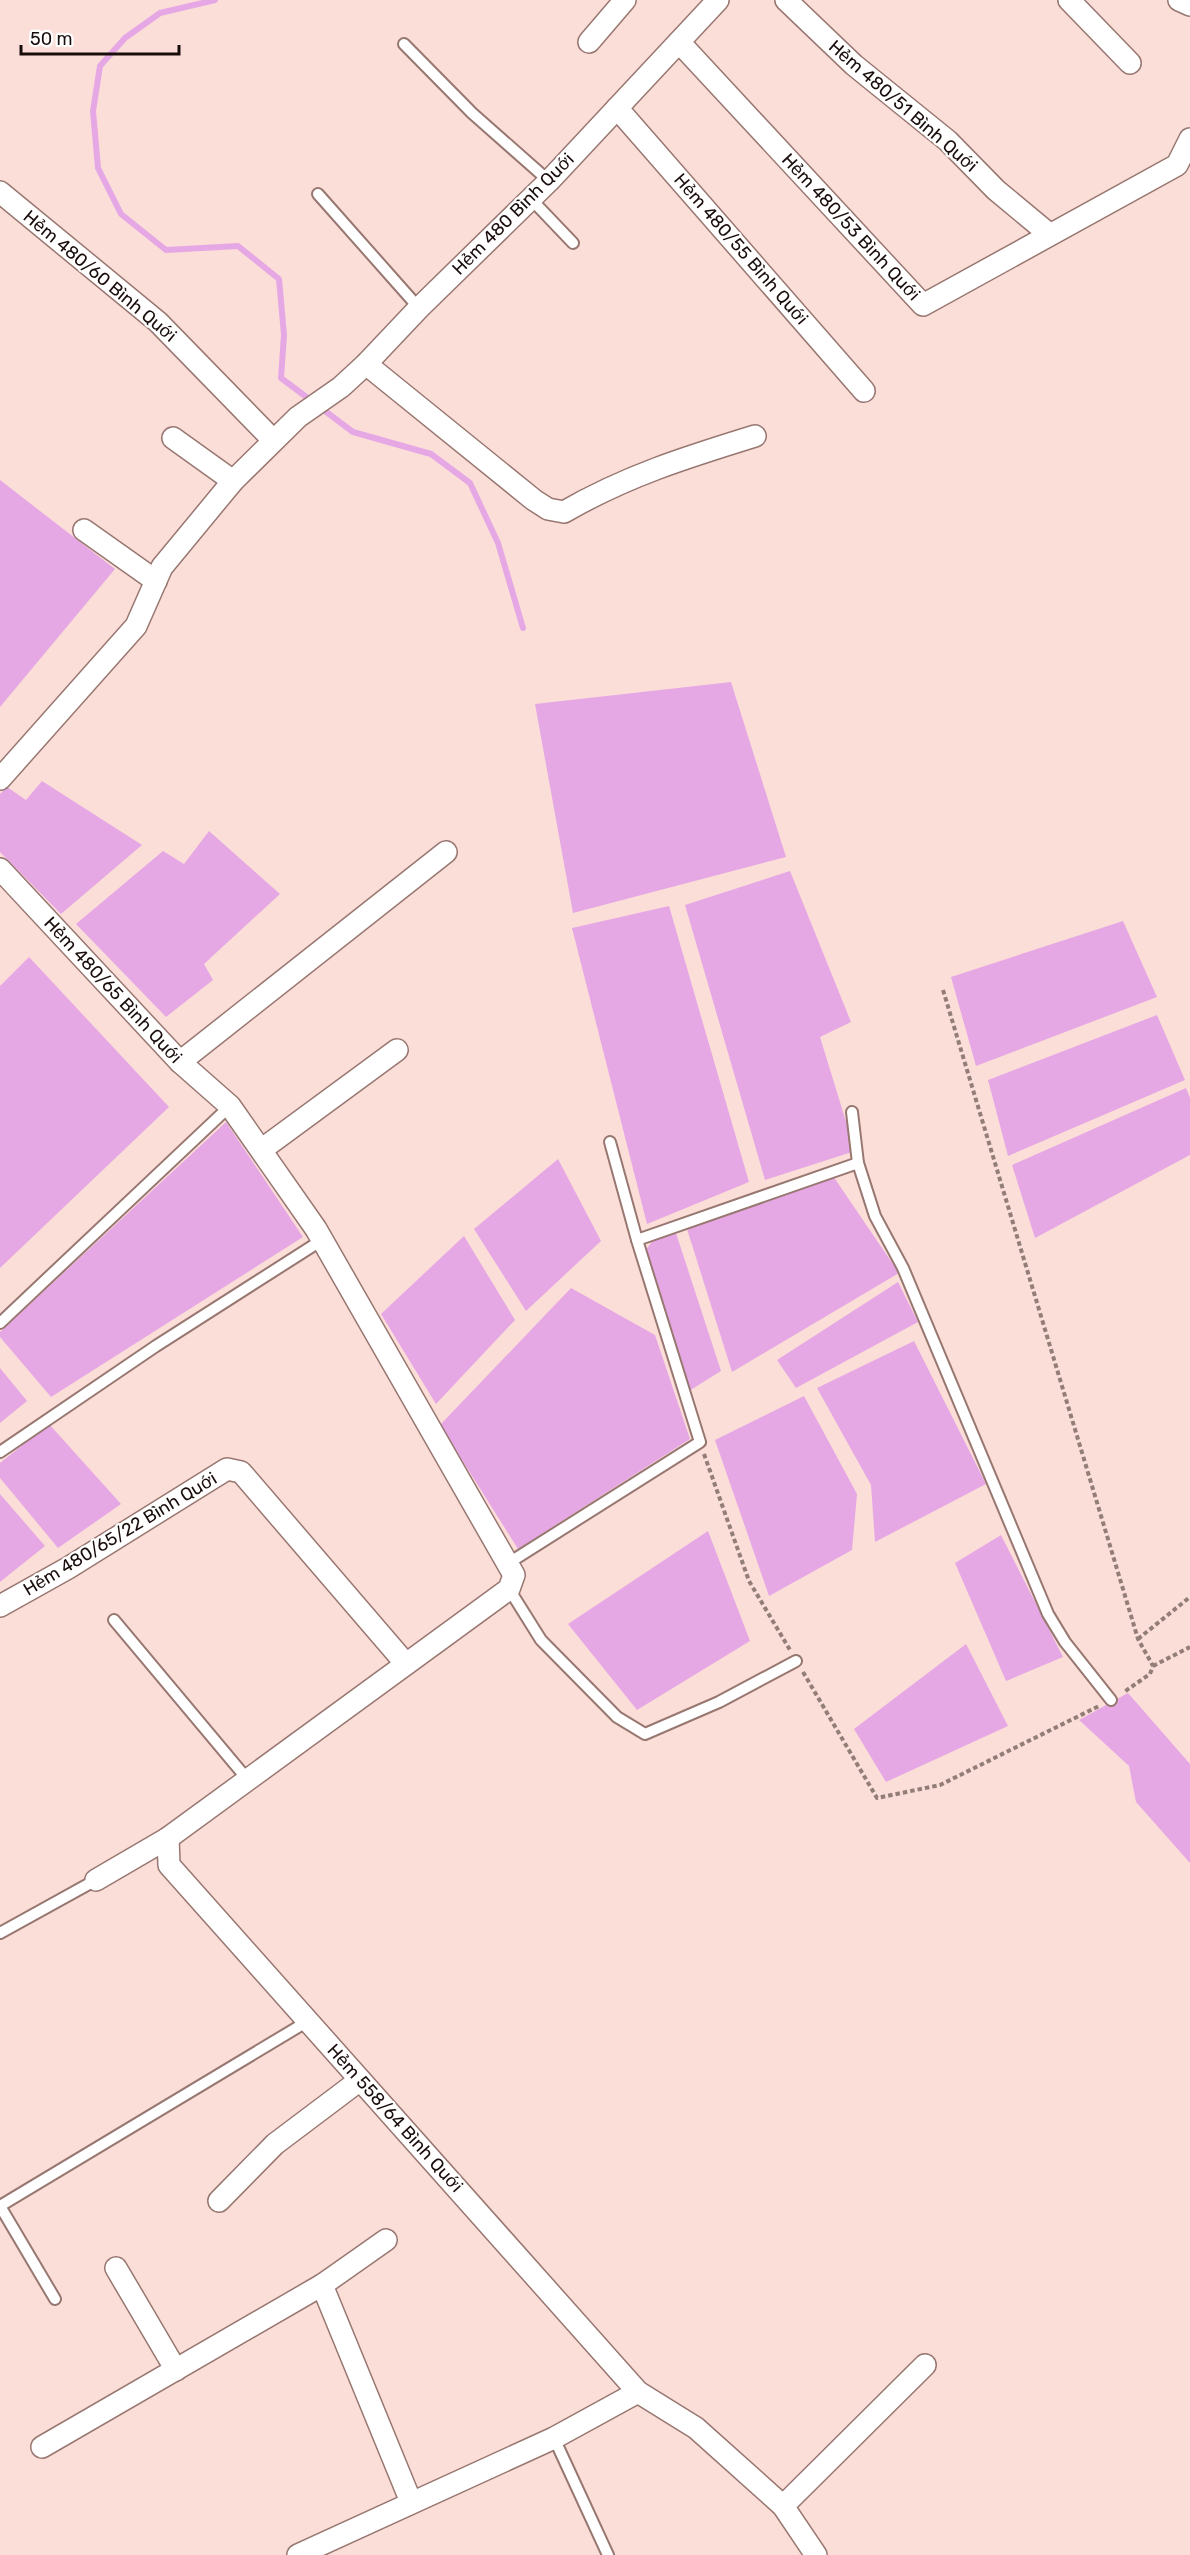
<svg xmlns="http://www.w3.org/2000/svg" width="1190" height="2555" font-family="Rubik,sans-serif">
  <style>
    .water { fill: #e5a8e5 }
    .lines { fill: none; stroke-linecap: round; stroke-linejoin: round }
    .stream { stroke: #e5a8e5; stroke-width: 6 }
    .lane-casing { stroke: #987771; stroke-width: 14 }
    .street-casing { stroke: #987771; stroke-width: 24 }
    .path { stroke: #937d79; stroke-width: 4; stroke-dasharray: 4.5 3; stroke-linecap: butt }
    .lane { stroke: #fff; stroke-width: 10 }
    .street { stroke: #fff; stroke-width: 21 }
    .labels { text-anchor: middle; stroke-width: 4.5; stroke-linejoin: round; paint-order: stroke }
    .street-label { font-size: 18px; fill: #1a0e0c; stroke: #fff }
  </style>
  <rect width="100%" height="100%" fill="#fcded8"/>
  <g class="water">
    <polygon points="0,480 115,569 0,707"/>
    <polygon points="731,682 786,857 573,913 535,704"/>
    <polygon points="42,781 142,845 61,914 0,852 0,794 7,787 26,800"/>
    <polygon points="209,831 280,894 204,964 213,980 166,1017 76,924 163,851 184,864"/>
    <polygon points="790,871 851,1022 820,1037 855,1151 765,1180 685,905"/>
    <polygon points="669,906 749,1182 647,1224 572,928"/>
    <polygon points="1123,921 1157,997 976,1066 951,977"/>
    <polygon points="29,957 169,1107 0,1268 0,986"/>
    <polygon points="1157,1015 1185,1080 1008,1156 988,1080"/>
    <polygon points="1186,1088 1190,1098 1190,1155 1035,1238 1012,1165"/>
    <polygon points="226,1122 303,1237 51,1397 0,1337 0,1332"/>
    <polygon points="558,1159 601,1241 526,1311 474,1229"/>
    <polygon points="833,1176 899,1273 732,1372 687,1229"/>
    <polygon points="675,1230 721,1371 689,1391 645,1251 653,1240"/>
    <polygon points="464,1236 515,1320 436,1404 381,1314"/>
    <polygon points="898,1282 918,1322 796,1388 777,1360"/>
    <polygon points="571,1288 655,1335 690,1439 518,1549 440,1425"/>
    <polygon points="914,1341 986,1484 875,1542 871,1485 817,1388"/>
    <polygon points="0,1368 27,1401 0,1423"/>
    <polygon points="804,1396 857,1494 852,1550 769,1596 715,1440"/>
    <polygon points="49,1424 121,1504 58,1548 0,1478 0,1463"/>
    <polygon points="0,1494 45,1546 0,1582"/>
    <polygon points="708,1531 750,1641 637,1710 568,1624"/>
    <polygon points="1001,1535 1063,1657 1006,1681 955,1563"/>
    <polygon points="966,1644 1008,1726 886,1782 854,1729"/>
    <polygon points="1128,1693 1190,1764 1190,1863 1136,1802 1129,1766 1079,1720"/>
  </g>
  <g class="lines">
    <polyline class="stream" points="215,0 160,13 125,38 100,66 93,111 98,168 121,214 166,250 238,246 279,279 284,335 281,378 353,432 431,454 470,483 498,543 523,628"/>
    <defs>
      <g id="lane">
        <polyline points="404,44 472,113 549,181"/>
        <polyline points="318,194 419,308"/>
        <polyline points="531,199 573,243"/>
        <polyline points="852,1112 858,1163 875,1216 903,1268 1048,1614 1065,1642 1111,1700"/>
        <polyline points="610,1142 637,1240"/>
        <polyline points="0,1323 230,1106"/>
        <polyline points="0,1452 156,1346 322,1240"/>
        <polyline points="507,1564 700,1442 637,1240 858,1163"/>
        <polyline points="509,1589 541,1640 617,1717 645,1734 719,1702 796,1661"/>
        <polyline points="114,1620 248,1780"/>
        <polyline points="0,1933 96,1880"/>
        <polyline points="0,2206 308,2021"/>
        <polyline points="0,2206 55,2299"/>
        <polyline points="554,2438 608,2555"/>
      </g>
      <g id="street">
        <polyline points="786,0 854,65 948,141 996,190 1049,234"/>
        <polyline points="1069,0 1130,63"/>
        <polyline points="1179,0 1190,5"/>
        <polyline points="589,42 625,0"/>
        <polyline points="679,42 923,305 1177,165 1190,139"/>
        <polyline points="617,108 864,391"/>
        <polyline points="0,192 158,322 273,440"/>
        <path d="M366,364L534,500L548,509L564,512C626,476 687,457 755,436"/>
        <polyline points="173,438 233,481"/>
        <polyline points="84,530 156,581"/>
        <polyline points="0,779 136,626 162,567 233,481 298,417 341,387 366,364 419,308 549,181 718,0"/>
        <polyline points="0,869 180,1062 230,1106 316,1229 514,1575 509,1589 168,1838 96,1880"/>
        <polyline points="180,1062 446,852"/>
        <polyline points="261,1150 397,1050"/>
        <polyline points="0,1606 68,1568 227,1469 241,1472 406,1664"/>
        <polyline points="168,1838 169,1865 638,2392 696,2428 783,2506 816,2555"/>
        <polyline points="219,2201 275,2144 360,2080"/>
        <polyline points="116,2268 176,2370"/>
        <polyline points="322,2285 411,2502"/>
        <polyline points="42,2447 322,2285 386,2240"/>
        <polyline points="783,2506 925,2365"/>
        <polyline points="298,2555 554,2438 638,2392"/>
      </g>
    </defs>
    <use href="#lane" class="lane-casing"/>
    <use href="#street" class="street-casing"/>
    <g class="path">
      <polyline points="943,990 1138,1639 1153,1666 1150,1674 1124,1692"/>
      <polyline points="704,1454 749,1581 790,1650"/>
      <polyline points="1138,1639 1190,1597"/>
      <polyline points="1153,1666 1190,1647"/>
      <polyline points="803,1672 877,1798 940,1785 1099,1706"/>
    </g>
    <use href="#lane" class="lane"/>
    <use href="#street" class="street"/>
  </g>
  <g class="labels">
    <g class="street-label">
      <text transform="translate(903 106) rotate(41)" y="6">Hẻm 480/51 Bình Quới</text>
      <text transform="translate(513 214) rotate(-45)" y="6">Hẻm 480 Bình Quới</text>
      <text transform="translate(851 227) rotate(47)" y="6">Hẻm 480/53 Bình Quới</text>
      <text transform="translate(741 249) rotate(49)" y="6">Hẻm 480/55 Bình Quới</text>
      <text transform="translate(100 276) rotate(40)" y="6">Hẻm 480/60 Bình Quới</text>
      <text transform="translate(113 990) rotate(47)" y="6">Hẻm 480/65 Bình Quới</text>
      <text transform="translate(120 1534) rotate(-31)" y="6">Hẻm 480/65/22 Bình Quới</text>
      <text transform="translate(395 2118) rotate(48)" y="6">Hẻm 558/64 Bình Quới</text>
    </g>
  </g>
  <path d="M21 45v9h158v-9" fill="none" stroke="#1a0e0c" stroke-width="3"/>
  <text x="30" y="45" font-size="18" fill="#1a0e0c" stroke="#ffffff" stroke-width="4.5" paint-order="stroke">50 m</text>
</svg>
